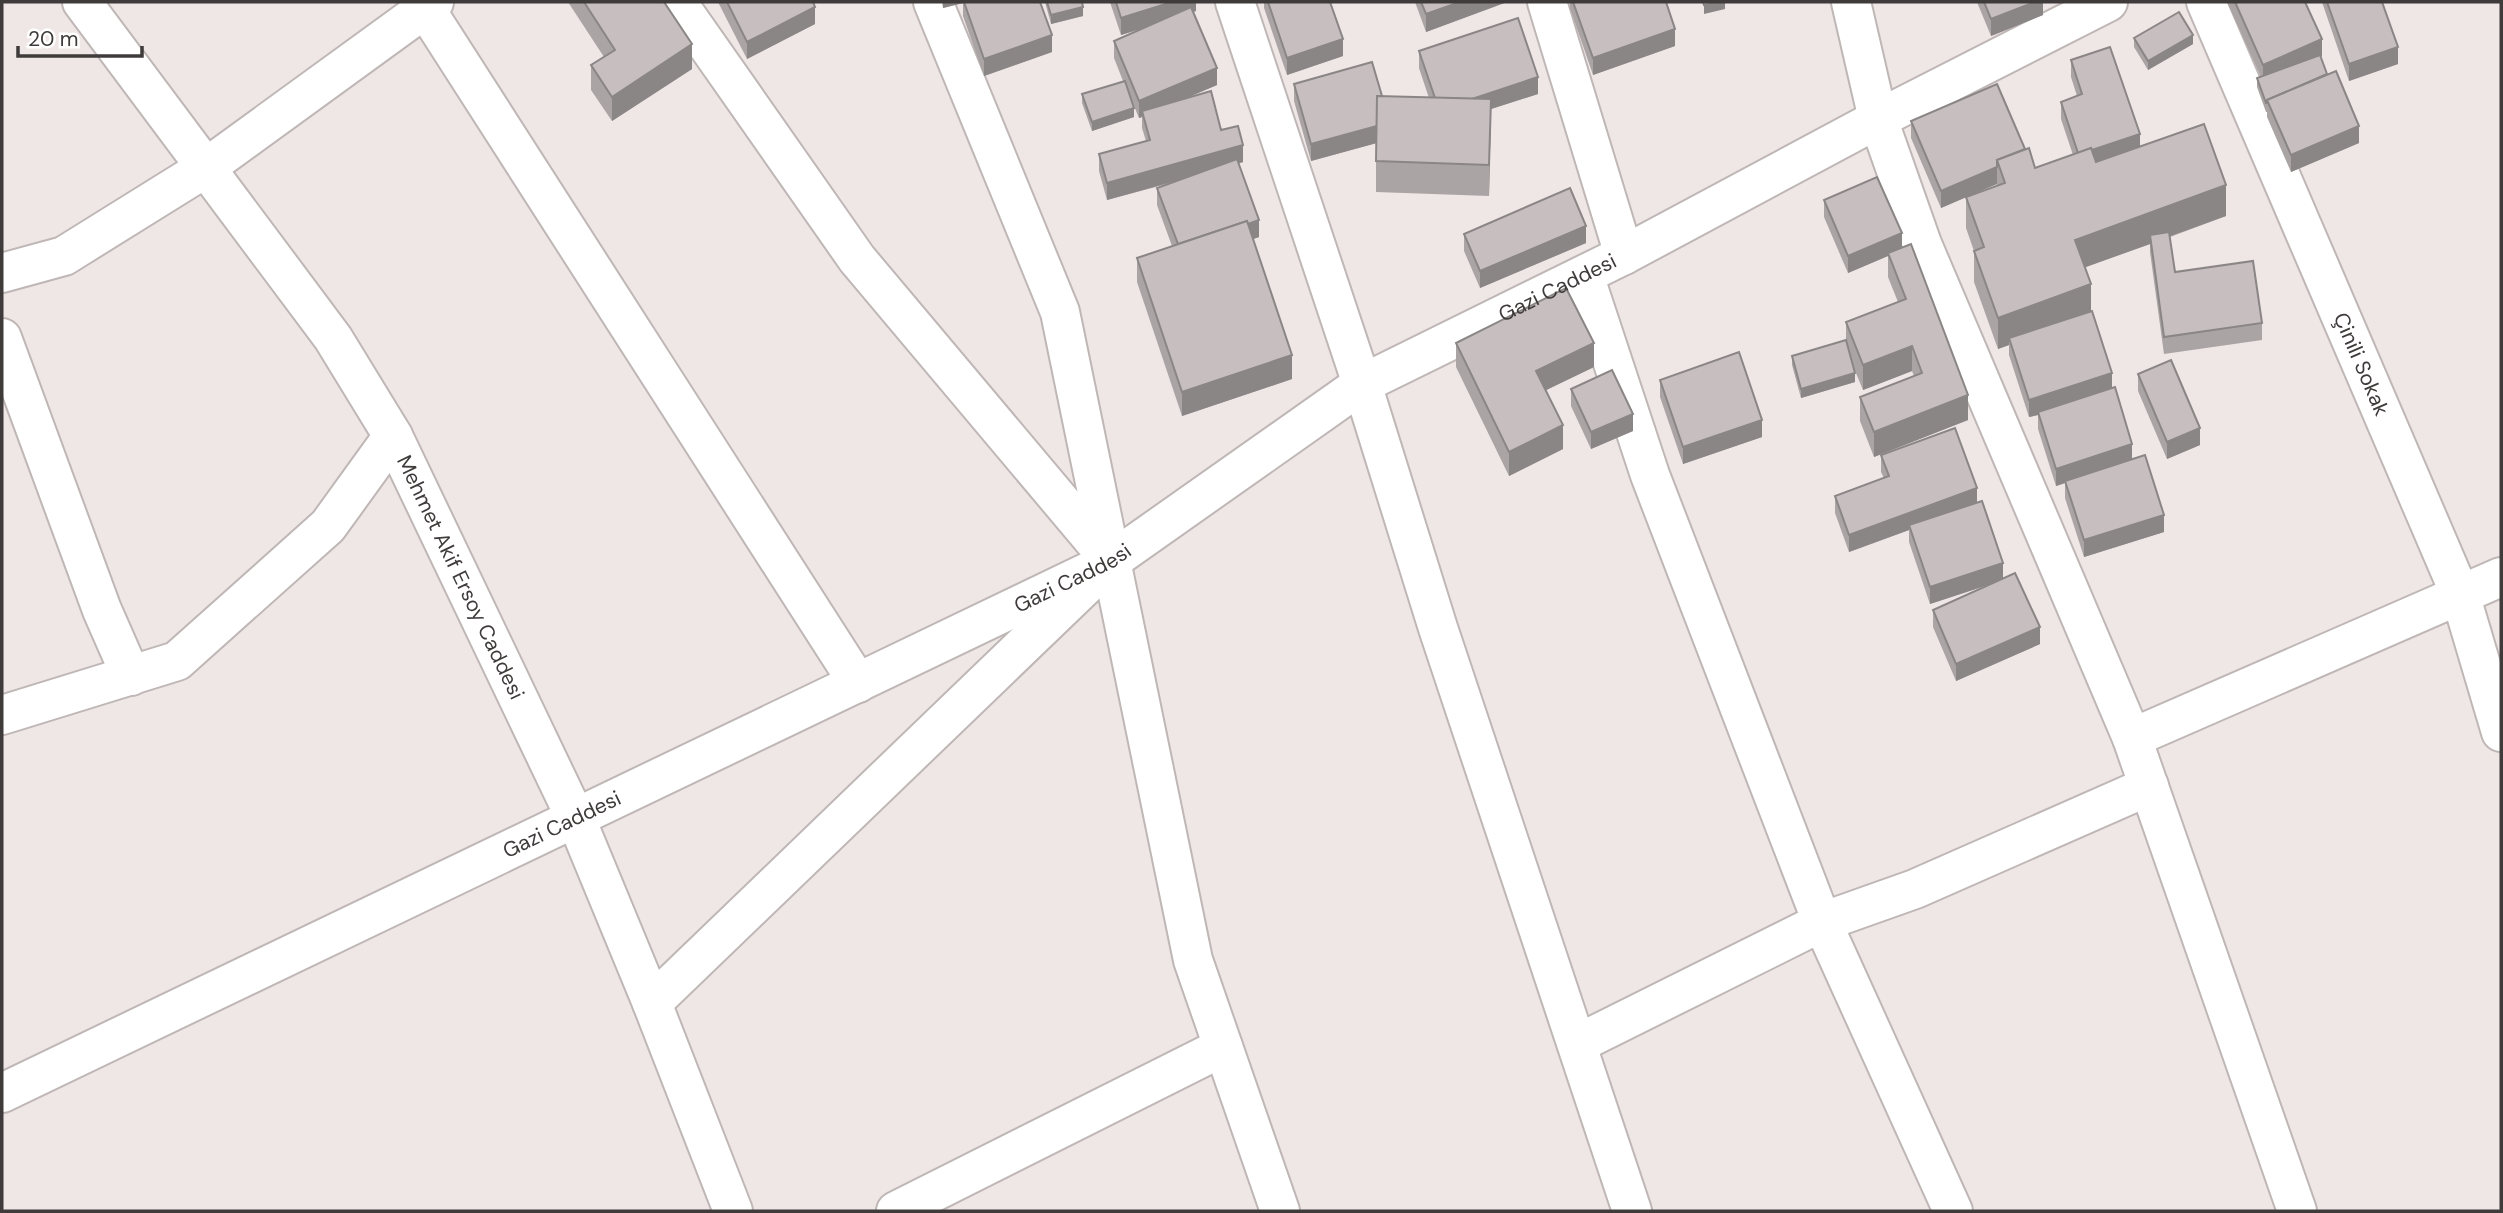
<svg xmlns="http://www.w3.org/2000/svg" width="2503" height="1213" font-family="'DM Sans',sans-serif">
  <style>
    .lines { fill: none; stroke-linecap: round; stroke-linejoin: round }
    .minor-casing { stroke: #bfb7b6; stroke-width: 42 }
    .tertiary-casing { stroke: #bfb7b6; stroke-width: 42 }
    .minor { stroke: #fff; stroke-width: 38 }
    .tertiary { stroke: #fff; stroke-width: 38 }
    .wall { fill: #aba4a4; fill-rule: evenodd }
    .shaded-wall { fill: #8b8686 }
    .building { fill: #c7bfbf; stroke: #8b8686; stroke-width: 2 }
    .labels { text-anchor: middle; stroke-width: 5; stroke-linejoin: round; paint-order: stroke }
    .street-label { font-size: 21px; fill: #3f3b3b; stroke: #fff }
  </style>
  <rect width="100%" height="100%" fill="#efe6e6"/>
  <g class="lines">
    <defs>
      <g id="minor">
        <polyline points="421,2 858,683"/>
        <polyline points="933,2 1060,312 1193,960 1280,1211"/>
        <polyline points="1235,2 1362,384 1438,628 1632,1211"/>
        <polyline points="1547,2 1624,255"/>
        <polyline points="1851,2 1878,119 1922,244 2132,738 2297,1211"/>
        <path id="s1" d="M2206,2L2460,594L2501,732"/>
        <polyline points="2,273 64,256 207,167 434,2"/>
        <polyline points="1584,275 1650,475 1822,922 1953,1211"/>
        <polyline points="2,338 102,610 131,676"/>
        <polyline points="2,715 177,661 328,526 393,436"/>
        <polyline points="2132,738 2501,577"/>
        <polyline points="652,1003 1111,561 857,259 677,2"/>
        <polyline points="1577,1044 1822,922 1915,889 2149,786"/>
        <polyline points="896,1211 1223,1047"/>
      </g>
      <g id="tertiary">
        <path id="s2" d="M82,2L333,338L393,436L576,819L652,1003L733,1211"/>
        <path id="s3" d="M2,1093L1111,561L1362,384L1624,255L1878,119L2108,2"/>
      </g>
    </defs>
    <use href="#minor" class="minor-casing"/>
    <use href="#tertiary" class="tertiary-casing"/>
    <use href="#minor" class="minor"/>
    <use href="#tertiary" class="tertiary"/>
  </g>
  <g class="wall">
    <polygon points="568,2 664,2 692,69 612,121 591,90 591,65 604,57"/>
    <polygon points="718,2 813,2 815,24 747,59"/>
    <polygon points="942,2 1040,2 1052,52 984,76 963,16 963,3 943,8"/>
    <polygon points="1045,2 1082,2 1083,16 1051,24"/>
    <polygon points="1110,2 1196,2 1196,11 1193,12 1217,85 1184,99 1221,130 1243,162 1238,164 1259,237 1253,239 1292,379 1182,416 1137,282 1137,258 1172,246 1157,205 1157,188 1178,181 1107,200 1099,171 1099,154 1146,141 1142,128 1142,117 1139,118 1129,94 1134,117 1092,131 1082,103 1082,94 1123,81 1114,58 1114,41 1141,29 1121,35"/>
    <polygon points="1264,2 1330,2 1343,56 1287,75 1264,8"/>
    <polygon points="1415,2 1507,2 1426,32"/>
    <polygon points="1570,2 1666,2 1675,46 1593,75 1570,8"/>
    <polygon points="1977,2 2043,2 2043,15 1991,36"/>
    <polygon points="2227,2 2305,2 2322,56 2321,57 2327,74 2359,143 2291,172 2267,117 2267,112 2266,112 2257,87 2257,78 2261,77"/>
    <polygon points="2322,2 2382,2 2398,64 2349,81"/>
    <polygon points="2134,38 2193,44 2148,70 2134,47"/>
    <polygon points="1419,51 1538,94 1491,109 1489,196 1376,192 1376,143 1311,161 1294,101 1294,84 1382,96 1429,98 1419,68"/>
    <path d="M2071,60L2140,147L2226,216L2170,237L2175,272L2262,323V340L2164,354L2150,252V244L2085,267L2091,312L2132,459L2164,532L2084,557L2065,498V483L2056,486L2038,429V415L2029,417L2009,355V345L1998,349L1974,282V251L1966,228V197L1941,208L1911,138V121L2025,149L2035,168L2073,155L2061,119V102L2077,96L2071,77ZM1997,184V186L1970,195Z"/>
    <polygon points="1824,200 1902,248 1968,420 1874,457 1860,421 1860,397 1914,376 1912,371 1863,390 1851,361 1855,382 1801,398 1792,365 1792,356 1846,341 1846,322 1898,302 1888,277 1888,256 1848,273 1824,217"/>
    <polygon points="1464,234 1586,243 1480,288 1464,251"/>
    <polygon points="1456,343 1594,367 1546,390 1563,449 1509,476 1456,367"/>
    <polygon points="2138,374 2200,445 2167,459 2138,391"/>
    <polygon points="1660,380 1762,437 1683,464 1660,397"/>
    <polygon points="1571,389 1633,431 1591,449 1571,406"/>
    <polygon points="1881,455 1977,502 2003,578 2040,644 1956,681 1933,627 1933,610 1991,584 1930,604 1909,542 1909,530 1849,552 1835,513 1835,496 1884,478 1881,472"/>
  </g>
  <g class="shaded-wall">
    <polygon points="943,2 963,2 963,3 943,8"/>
    <polygon points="1172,2 1196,2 1196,11 1121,35 1121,18"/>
    <polygon points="1460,2 1507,2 1426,32 1426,14"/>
    <polygon points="1719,2 1725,2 1725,9 1704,14 1704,5"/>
    <polygon points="2035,2 2043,2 2043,15 1991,36 1991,19"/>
    <polygon points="815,7 815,24 747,59 747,42"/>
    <polygon points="1083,7 1083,16 1051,24 1051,15"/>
    <polygon points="1675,29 1675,46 1593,75 1593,58"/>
    <polygon points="1052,35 1052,52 984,76 984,59"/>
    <polygon points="2193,35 2193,44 2148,70 2148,61"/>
    <polygon points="1343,39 1343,56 1287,75 1287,58"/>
    <polygon points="2322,39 2322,56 2263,82 2263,65"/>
    <polygon points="692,44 692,69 612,121 612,97"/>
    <polygon points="2398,47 2398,64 2349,81 2349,64"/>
    <polygon points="1217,68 1217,85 1144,116 1142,111 1142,117 1139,118 1139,101"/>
    <polygon points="1538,77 1538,94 1491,109 1489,196 1489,165 1439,110"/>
    <polygon points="1134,108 1134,117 1092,131 1092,122"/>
    <polygon points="1377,126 1377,143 1311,161 1311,144"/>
    <polygon points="2359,126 2359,143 2291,172 2291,155"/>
    <polygon points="2140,134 2140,151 2079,172 2079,155"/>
    <polygon points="1243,145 1243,162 1107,200 1107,183"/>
    <polygon points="1997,167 1997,184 1941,208 1941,191"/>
    <polygon points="2226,185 2226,216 2151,243 2150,235 2150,244 2075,271 2075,240"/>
    <polygon points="1259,220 1259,237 1179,266 1179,249"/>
    <polygon points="1586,226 1586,243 1480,288 1480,271"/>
    <polygon points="1902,233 1902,250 1888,253 1888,256 1848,273 1848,256"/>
    <polygon points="2091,284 2091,315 2009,338 2009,345 1998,349 1998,318"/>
    <polygon points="1594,343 1594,367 1536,395 1536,371"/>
    <polygon points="1912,346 1912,371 1863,390 1863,365"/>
    <polygon points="1292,355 1292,379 1182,416 1182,392"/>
    <polygon points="1855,373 1855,382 1801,398 1801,389"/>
    <polygon points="2112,373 2112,390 2038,412 2038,415 2029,417 2029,400"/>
    <polygon points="1968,395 1968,420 1874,457 1874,432"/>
    <polygon points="1633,414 1633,431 1591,449 1591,432"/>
    <polygon points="1762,420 1762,437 1683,464 1683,447"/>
    <polygon points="1563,425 1563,449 1509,476 1509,452"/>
    <polygon points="2200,428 2200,445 2167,459 2167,442"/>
    <polygon points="2132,444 2132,461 2056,486 2056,469"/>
    <polygon points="1977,488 1977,505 1909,525 1909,530 1849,552 1849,535"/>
    <polygon points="2164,515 2164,532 2084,557 2084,540"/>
    <polygon points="2003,563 2003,580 1930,604 1930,587"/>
    <polygon points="2040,627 2040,644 1956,681 1956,664"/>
  </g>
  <g class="building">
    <polygon points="584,2 664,2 692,44 612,97 591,65 615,50"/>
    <polygon points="727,2 813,2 815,7 747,42"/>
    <polygon points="964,2 1040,2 1052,35 984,59"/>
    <polygon points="1047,2 1082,2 1083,7 1051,15"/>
    <polygon points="1116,2 1172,2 1121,18"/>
    <polygon points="1268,2 1330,2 1343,39 1287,58"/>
    <polygon points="1421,2 1460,2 1426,14"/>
    <polygon points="1573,2 1666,2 1675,29 1593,58"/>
    <polygon points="1703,2 1719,2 1704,5"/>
    <polygon points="1984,2 2035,2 1991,19"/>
    <polygon points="2235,2 2305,2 2322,39 2263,65"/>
    <polygon points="2327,2 2382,2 2398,47 2349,64"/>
    <polygon points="1191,7 1217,68 1139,101 1114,41"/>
    <polygon points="2179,12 2193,35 2148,61 2134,38"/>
    <polygon points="1518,18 1538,77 1472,99 1435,98 1419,51"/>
    <polygon points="2110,47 2140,134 2092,150 2091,148 2078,153 2061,102 2082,94 2071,60"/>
    <polygon points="2320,55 2327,74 2267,100 2267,103 2266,103 2257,78"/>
    <polygon points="1372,62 1382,96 1377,96 1377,126 1311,144 1294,84"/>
    <polygon points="2336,71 2359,126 2291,155 2267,100"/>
    <polygon points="1125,81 1134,108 1092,122 1082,94"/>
    <polygon points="1997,84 2025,149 1997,160 1997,167 1941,191 1911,121"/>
    <polygon points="1211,91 1221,130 1238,126 1243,145 1107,183 1099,154 1150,140 1142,111"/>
    <polygon points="1377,96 1491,99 1489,165 1376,161"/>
    <polygon points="2204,124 2226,185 2075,240 2091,284 1998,318 1974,251 1984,247 1966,197 2005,183 1997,160 2029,148 2035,168 2091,148 2096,162"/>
    <polygon points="1237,159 1259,220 1248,224 1247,221 1178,244 1157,188"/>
    <polygon points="1877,177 1902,233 1848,256 1824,200"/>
    <polygon points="1570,188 1586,226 1480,271 1464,234"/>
    <polygon points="1247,221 1292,355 1182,392 1137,258"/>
    <polygon points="2169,232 2175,272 2253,261 2262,323 2164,337 2150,235"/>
    <polygon points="1911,244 1968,395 1874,432 1860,397 1922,373 1912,346 1863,365 1846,322 1906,299 1888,253"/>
    <polygon points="1566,288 1594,343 1536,371 1563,425 1509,452 1456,343"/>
    <polygon points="2092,311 2112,373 2029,400 2009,338"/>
    <polygon points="1846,340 1855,373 1801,389 1792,356"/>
    <polygon points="1739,352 1762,420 1683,447 1660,380"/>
    <polygon points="2171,360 2200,428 2167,442 2138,374"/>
    <polygon points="1612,370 1633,414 1591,432 1571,389"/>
    <polygon points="2115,387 2132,444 2056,469 2038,412"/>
    <polygon points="1955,428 1977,488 1849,535 1835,496 1889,476 1881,455"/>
    <polygon points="2145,455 2164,515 2084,540 2065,481"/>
    <polygon points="1982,501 2003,563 1930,587 1909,525"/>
    <polygon points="2015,573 2040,627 1956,664 1933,610"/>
  </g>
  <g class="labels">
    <g class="street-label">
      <text dy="7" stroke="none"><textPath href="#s3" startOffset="1755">Gazi Caddesi</textPath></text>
      <text dy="7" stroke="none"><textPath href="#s1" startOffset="394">Çinili Sokak</textPath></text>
      <text dy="7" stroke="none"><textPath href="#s2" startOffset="691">Mehmet Akif Ersoy Caddesi</textPath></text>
      <text dy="7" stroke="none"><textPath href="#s3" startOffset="1188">Gazi Caddesi</textPath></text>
      <text dy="7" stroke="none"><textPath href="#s3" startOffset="621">Gazi Caddesi</textPath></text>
    </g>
  </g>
  <rect width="2503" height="1213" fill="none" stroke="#3f3b3b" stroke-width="7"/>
  <path d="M18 46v10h124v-10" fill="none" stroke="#3f3b3b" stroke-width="3.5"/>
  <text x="28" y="46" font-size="21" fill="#3f3b3b" stroke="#ffffff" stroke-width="5" paint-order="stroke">20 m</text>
</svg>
